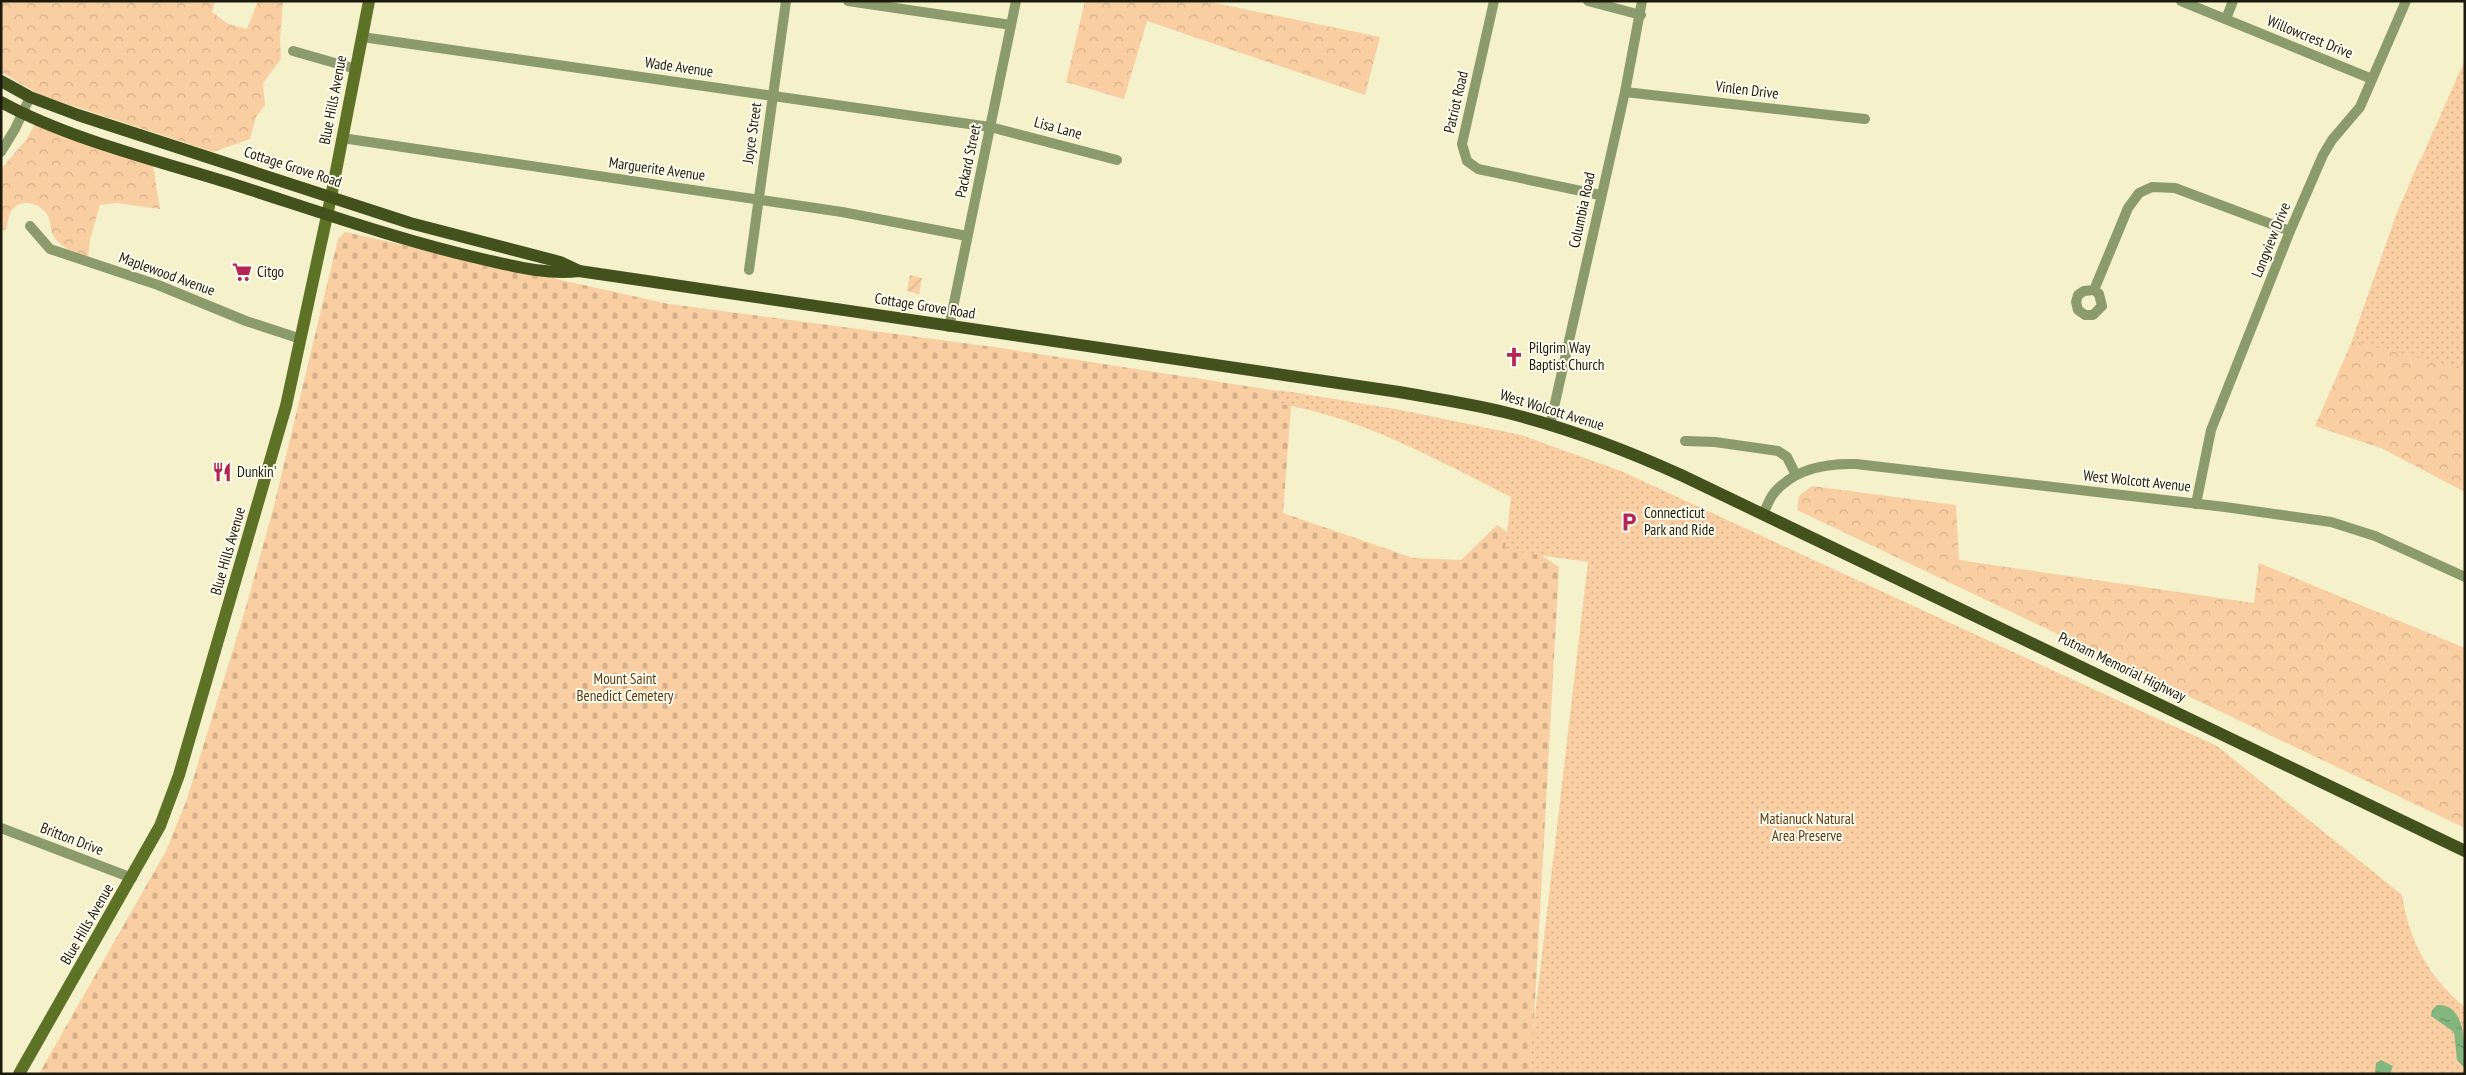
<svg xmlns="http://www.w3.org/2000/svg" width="2466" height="1075" font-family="'PT Sans Narrow',sans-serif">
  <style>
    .forest { fill: url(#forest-crowns) }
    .cemetery { fill: url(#cemetery-stones) }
    .park { fill: url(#park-dots) }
    .garden { fill: url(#garden-furrows) }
    .water { fill: url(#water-ripples) }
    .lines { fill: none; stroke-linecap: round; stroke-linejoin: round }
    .street { stroke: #8c9b6c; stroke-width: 10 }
    .secondary { stroke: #5d7227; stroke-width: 12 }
    .primary { stroke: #43511d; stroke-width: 12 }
    .labels { text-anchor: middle; stroke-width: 4; stroke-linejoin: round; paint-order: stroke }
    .street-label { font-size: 15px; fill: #1b1a0c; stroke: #fefdee }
    .poi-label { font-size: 15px; fill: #1b1a0c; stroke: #fefdee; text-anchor: start }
    .park-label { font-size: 15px; fill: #5d3911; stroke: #fefdee }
  </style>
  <defs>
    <pattern id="forest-crowns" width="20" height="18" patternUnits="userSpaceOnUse" patternTransform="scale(1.25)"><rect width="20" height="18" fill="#facea3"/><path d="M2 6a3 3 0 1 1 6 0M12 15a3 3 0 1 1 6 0" fill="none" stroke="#d6b08b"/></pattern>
    <pattern id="cemetery-stones" width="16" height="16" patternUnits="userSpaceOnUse" patternTransform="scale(1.25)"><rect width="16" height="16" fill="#facea3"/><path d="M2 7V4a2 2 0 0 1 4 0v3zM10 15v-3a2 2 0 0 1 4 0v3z" fill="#d6b08b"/></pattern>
    <pattern id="park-dots" width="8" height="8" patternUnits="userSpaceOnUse" patternTransform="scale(1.25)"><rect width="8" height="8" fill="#facea3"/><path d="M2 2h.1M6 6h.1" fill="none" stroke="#d6b08b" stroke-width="1.8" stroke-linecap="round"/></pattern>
    <pattern id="garden-furrows" width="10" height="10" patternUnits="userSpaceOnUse" patternTransform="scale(1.25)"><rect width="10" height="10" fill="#facea3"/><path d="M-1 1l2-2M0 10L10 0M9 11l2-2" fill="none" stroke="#d6b08b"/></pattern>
    <pattern id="water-ripples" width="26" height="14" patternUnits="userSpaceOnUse" patternTransform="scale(1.25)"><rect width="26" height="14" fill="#84b680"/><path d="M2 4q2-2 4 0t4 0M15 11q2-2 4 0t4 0" fill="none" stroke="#6b9367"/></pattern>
  </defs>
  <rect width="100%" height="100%" fill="#f4f1cb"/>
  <g class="forest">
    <polygon points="1,1 215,1 212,12 228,24 247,29 258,1 283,1 280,40 281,59 263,83 265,105 256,117 250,139 213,152 40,95 1,72"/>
    <polygon points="1085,1 1205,1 1380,37 1365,95 1147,21 1124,99 1066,82"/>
    <polygon points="2465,108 2465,492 2381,448 2315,426 2352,341 2397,213 2420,159 2439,162"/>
    <path d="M37,120L152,159L160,209L117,203L100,205L90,239L88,258C76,254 60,248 53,235C50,229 51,222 48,216C40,202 19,197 10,213C8,218 8,224 6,229L1,231V169L26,140Z"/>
    <polygon points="1812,486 1956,505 1959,560 2254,603 2259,563 2465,648 2465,828 1797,510 1799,496"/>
  </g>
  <polygon class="cemetery" points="345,232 669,304 994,347 1292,393 1283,513 1413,558 1461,560 1497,525 1559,567 1531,1074 39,1074 167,849 187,799 244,614 274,506 338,239"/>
  <g class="park">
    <polygon points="2465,60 2465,370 2352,341 2397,213"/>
    <path d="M1279,390L1401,410L1521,435L1621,471L2217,746L2402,895C2409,941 2429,978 2465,1007V1074H1528L1588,562L1505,550L1511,497C1435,459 1360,416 1275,403Z"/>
  </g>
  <polygon class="garden" points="910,275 922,278 919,294 907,291"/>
  <g class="water">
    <path d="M2437,1005C2466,1003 2465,1046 2465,1068L2457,1060L2454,1032L2431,1016L2432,1010Z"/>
    <polygon points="2381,1060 2393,1066 2390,1074 2375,1073 2376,1063"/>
  </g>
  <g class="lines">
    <g class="street">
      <polyline points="848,1 1011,25"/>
      <polyline points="1494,1 1462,144 1467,161 1478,169 1600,195"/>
      <polyline points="1588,1 1641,15"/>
      <polyline points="2181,1 2372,79"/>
      <polyline points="2226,19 2233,1"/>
      <polyline points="362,37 990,127 1117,160"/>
      <polyline points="293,51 356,69"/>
      <polyline points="1625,92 1865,119"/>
      <polyline points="342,138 842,212 967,236"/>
      <polyline points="1,152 15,129 30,97"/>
      <polyline points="30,226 50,249 158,285 246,321 301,339"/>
      <polyline points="749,270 786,1"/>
      <polyline points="2094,290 2099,294 2102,306 2093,315 2085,315 2078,310 2076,302 2078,295 2084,291 2094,290 2128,208 2139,193 2152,187 2175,188 2290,231"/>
      <polyline points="949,327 1016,1"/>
      <polyline points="1550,425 1625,92 1642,1"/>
      <polyline points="1685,441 1715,442 1778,451 1787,457 1796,475"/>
      <polyline points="2196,504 2211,430 2290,231 2323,155 2332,140 2360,107 2406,1"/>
      <path d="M1763,515C1766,508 1769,499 1774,493C1794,469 1826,463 1856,464L2225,507L2331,522L2375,536L2465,577"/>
      <polyline points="1,828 132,878"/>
    </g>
    <polyline class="secondary" points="19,1074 160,826 179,775 286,406 331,197 369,1"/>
    <g class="primary">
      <polyline points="1,81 30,97 78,115 410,223 560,262 579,271"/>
      <path d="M1,102C70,140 163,162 239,186C320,212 399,240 482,259C514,266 546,275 579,271L1399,392C1437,399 1475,404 1512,414C1570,429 1626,450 1681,475L2465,851"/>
    </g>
  </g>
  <defs>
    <symbol id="supermarket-bare" viewBox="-9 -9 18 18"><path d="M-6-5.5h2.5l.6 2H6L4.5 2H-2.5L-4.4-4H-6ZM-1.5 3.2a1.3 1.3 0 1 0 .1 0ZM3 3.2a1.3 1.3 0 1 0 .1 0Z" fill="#b42455" stroke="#fefdee" stroke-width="2.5" paint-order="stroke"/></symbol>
    <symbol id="church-bare" viewBox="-9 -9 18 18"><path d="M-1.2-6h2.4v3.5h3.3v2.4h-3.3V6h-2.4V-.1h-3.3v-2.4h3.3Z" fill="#b42455" stroke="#fefdee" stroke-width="2.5" paint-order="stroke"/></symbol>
    <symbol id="restaurant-bare" viewBox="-9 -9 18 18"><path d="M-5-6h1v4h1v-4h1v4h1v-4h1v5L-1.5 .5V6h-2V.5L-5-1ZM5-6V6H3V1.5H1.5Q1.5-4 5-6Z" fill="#b42455" stroke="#fefdee" stroke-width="2.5" paint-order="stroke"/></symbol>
    <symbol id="parking-bare" viewBox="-9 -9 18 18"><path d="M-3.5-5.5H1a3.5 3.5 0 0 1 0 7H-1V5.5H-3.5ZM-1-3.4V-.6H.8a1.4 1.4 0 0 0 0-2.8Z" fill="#b42455" stroke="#fefdee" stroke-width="2.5" paint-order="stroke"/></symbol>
  </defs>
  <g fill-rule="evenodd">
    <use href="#supermarket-bare" x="228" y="258" width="28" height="28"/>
    <use href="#church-bare" x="1500" y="343" width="28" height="28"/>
    <use href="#restaurant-bare" x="208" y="458" width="28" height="28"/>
    <use href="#parking-bare" x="1615" y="508" width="28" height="28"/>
  </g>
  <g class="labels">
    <g class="street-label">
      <text transform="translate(2310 37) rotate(22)" y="5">Willowcrest Drive</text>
      <text transform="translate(679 67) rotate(8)" y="5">Wade Avenue</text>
      <text transform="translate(1747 90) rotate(7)" y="5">Vinlen Drive</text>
      <text transform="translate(333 100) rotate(-79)" y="5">Blue Hills Avenue</text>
      <text transform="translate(1456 102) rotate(-77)" y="5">Patriot Road</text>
      <text transform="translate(1058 128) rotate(15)" y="5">Lisa Lane</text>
      <text transform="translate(752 133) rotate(-82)" y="5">Joyce Street</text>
      <text transform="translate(968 161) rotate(-78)" y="5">Packard Street</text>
      <text transform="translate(293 167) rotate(18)" y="5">Cottage Grove Road</text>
      <text transform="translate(657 169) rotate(8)" y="5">Marguerite Avenue</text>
      <text transform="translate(1582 210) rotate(-78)" y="5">Columbia Road</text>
      <text transform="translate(2271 240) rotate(-68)" y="5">Longview Drive</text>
      <text transform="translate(167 274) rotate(20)" y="5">Maplewood Avenue</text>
      <text transform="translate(925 306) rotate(9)" y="5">Cottage Grove Road</text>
      <text transform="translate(1552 410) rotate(17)" y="5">West Wolcott Avenue</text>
      <text transform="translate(2137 481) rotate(6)" y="5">West Wolcott Avenue</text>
      <text transform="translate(228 551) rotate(-74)" y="5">Blue Hills Avenue</text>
      <text transform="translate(2122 667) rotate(26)" y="5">Putnam Memorial Highway</text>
      <text transform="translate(72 839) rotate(21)" y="5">Britton Drive</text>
      <text transform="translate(87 924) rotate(-60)" y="5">Blue Hills Avenue</text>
    </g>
    <g class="poi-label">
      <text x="257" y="277">Citgo</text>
      <text x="1529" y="353">Pilgrim Way<tspan x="1529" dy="17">Baptist Church</tspan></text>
      <text x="237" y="477">Dunkin'</text>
      <text x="1644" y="518">Connecticut<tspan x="1644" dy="17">Park and Ride</tspan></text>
    </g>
    <g class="park-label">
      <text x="625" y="684">Mount Saint<tspan x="625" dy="17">Benedict Cemetery</tspan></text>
      <text x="1807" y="824">Matianuck Natural<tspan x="1807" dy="17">Area Preserve</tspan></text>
    </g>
  </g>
  <rect width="2466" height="1075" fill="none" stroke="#1b1a0c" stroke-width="5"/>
</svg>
